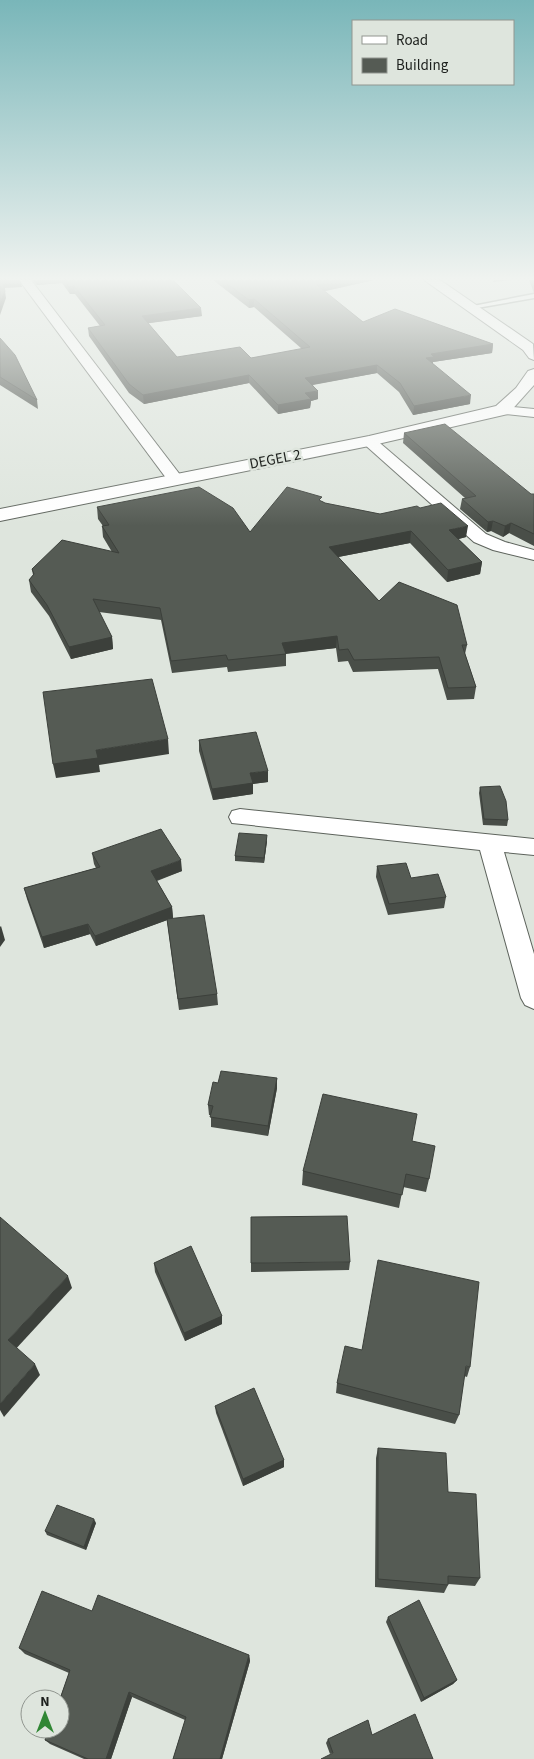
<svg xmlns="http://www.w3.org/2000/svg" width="534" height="1759" font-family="'Source Sans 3',sans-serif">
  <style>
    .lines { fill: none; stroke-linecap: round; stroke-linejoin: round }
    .service-casing { stroke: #5d635c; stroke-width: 3 }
    .minor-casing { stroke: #5d635c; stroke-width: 2 }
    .tertiary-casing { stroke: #5d635c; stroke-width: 2 }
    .service { fill: #fff; fill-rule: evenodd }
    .minor { fill: #fff; fill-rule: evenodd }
    .tertiary { fill: #fff; fill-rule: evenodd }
    .wall { fill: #494e48 }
    .shaded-wall { fill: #3c403b }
    .building { fill: #555b54; stroke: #3c403b }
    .labels { text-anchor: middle; stroke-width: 5; stroke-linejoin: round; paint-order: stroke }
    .far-street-label { font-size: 15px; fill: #1d201d; stroke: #dee5dd }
  </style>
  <rect width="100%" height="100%" fill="#dee5dd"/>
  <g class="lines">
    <defs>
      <polygon id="service" points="534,294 534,298 471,309 468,307"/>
      <g id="minor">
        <polygon points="19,280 31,280 181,476 183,479 181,482 169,482"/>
        <polygon points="502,406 534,409 534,417 497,413 495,410 497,407"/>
        <polygon points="369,437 374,438 486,534 505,542 534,550 534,560 493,550 474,542 364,444 362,441 364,438"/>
        <polygon points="240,809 534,839 534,855 504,852 534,954 534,1009 525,1005 521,998 480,850 232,823 229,817 232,811"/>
      </g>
      <g id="tertiary">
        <polygon points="424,280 440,280 533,344 534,360 529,358 523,350"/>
        <polygon points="534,369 534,385 508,414 369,446 0,521 0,509 369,436 496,406 516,388 528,371"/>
      </g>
    </defs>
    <use href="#service" class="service-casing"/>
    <use href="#minor" class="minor-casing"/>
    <use href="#tertiary" class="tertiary-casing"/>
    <use href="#service" class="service"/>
    <use href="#minor" class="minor"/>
    <use href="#tertiary" class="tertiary"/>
  </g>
  <g class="wall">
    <polygon points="32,280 173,280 202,316 148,323 177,357 251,358 302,349 254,307 249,308 213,280 374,280 324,291 363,322 493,344 492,353 433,362 433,364 470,404 413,415 399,392 377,373 313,385 318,399 311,401 310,408 278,414 249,383 144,404 129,393 89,336 88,328 100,326 75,294 70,294 62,283 37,285"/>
    <polygon points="529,280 534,280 534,293"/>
    <polygon points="0,338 37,400 38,409 0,385"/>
    <polygon points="404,433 531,494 534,494 534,546 509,533 503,537 491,531 487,532 460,509 462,499 465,498 403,443"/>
    <polygon points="322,501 325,503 380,514 420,508 466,537 458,539 482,562 480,574 447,582 410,543 338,557 379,601 467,645 465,654 476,687 474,699 447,700 438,669 353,672 348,661 338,662 336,648 286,654 286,666 228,672 227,667 172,673 161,620 99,612 112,637 113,649 71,659 49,616 31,592 29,580 33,575 32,569 112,552 103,537 102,526 103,526 98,519 97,507 250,532"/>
    <polygon points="199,740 268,782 253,784 253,794 213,800 199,751"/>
    <polygon points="480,787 508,820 507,826 483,825 479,793"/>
    <polygon points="267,841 264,863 235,861 235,856"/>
    <polygon points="92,853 182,871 157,881 172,907 173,918 170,919 217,994 218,1005 179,1010 167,920 96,946 90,934 44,948 27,899 24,888 96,868 94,864"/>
    <polygon points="377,866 411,878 446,897 444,908 388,915 376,877"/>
    <polygon points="277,1078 277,1088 268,1136 211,1127 211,1115 209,1115 208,1105 218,1083"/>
    <polygon points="412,1141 429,1179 426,1192 403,1187 399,1208 302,1185 303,1171"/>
    <polygon points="350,1262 349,1270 251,1272 251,1263"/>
    <polygon points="154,1263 222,1316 222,1324 185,1341 155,1272"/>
    <polygon points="362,1350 470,1367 467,1377 464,1376 459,1415 455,1424 336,1393 337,1383"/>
    <polygon points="215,1406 284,1460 284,1467 243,1486 216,1413"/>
    <polygon points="378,1448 448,1492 480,1578 475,1586 448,1584 448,1585 444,1593 375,1587 376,1458"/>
    <polygon points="96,1523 86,1550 47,1535 45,1531"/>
    <polygon points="92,1611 249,1655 250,1661 222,1759 173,1759 185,1720 132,1697 111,1759 84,1759 50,1744 45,1740 69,1673 25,1654 19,1648"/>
    <polygon points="388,1617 457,1680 453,1684 421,1702 386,1622"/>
    <polygon points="372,1735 330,1754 326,1743 328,1739"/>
  </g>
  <g class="shaded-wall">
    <polygon points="2,280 20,280 22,287 4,288"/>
    <polygon points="37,280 61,280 62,283 37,285"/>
    <polygon points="340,280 374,280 317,293 317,285"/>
    <polygon points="494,280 512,280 493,282"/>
    <polygon points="74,286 75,294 70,294 69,287"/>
    <polygon points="5,291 6,298 0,315 0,303"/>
    <polygon points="254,299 254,307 249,308 249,300"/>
    <polygon points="201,308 202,316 143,324 142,316"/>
    <polygon points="493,344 492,353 433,362 433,365 426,358 431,354"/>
    <polygon points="377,365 377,373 305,386 305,378"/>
    <polygon points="249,375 249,383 144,404 143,395"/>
    <polygon points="318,391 318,399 311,401 310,408 278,414 278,405 305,393"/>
    <polygon points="471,395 470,404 413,415 414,406"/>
    <polygon points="493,521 491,531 487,532 488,522"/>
    <polygon points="511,523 509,533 503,537 505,526"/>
    <polygon points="468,526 466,537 448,542 449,530"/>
    <polygon points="411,531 410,543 328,559 329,547"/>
    <polygon points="482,562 480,574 447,582 448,570"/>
    <polygon points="337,636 336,648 282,654 282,643"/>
    <polygon points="112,637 113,649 71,659 69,647"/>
    <polygon points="168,739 169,754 99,765 100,772 56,778 53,764 96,750"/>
    <polygon points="268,771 268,782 253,784 253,794 213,800 212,789 250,773"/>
    <polygon points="267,835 267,841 264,863 264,858"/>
    <polygon points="181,860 182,871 152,882 151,871"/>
    <polygon points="172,907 173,918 96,946 95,936"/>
    <polygon points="88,924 90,934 44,948 42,937"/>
    <polygon points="1,926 5,940 0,947 0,927"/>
    <polygon points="277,1078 277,1088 268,1136 268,1126"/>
    <polygon points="68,1276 72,1288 13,1352 8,1340"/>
    <polygon points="222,1316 222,1324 185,1341 184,1333"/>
    <polygon points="35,1364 40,1375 4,1417 0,1410 0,1404"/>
    <polygon points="284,1460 284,1467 243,1486 243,1479"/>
    <polygon points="94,1519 96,1523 86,1550 84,1547"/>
    <polygon points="249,1655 250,1661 222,1759 220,1759"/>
    <polygon points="457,1680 453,1684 421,1702 424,1698"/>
    <polygon points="129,1692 132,1697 111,1759 106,1759"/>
  </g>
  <g class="building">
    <polygon points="0,280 9,280 2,280 5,291 0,303"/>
    <polygon points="64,280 173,280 201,308 142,316 177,357 240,347 251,358 310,347 254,299 249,300 222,280 340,280 317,285 363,322 395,309 493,344 431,354 434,357 426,358 471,395 414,406 400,383 377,365 305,378 318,391 305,393 311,399 278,405 249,375 143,395 129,384 88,328 105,325 74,286 69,287"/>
    <polygon points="0,338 15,355 37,400 0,377"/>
    <polygon points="445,424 531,494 534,494 534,534 511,523 505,526 493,521 488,522 462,499 476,496 404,433"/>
    <polygon points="199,487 233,508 250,532 287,487 322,497 319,500 325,503 380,514 417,506 420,508 441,503 468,526 449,530 482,562 448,570 411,531 329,547 379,601 399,582 457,605 467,645 462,645 476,687 448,688 439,657 354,660 348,649 339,650 337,636 282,643 286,654 228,660 226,655 171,661 160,608 93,599 112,637 69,647 47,605 29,580 34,574 32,569 62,540 119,553 102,526 109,525 97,507"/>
    <polygon points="152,679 168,739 96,750 98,758 53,764 43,692"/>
    <polygon points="256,732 268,771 250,773 253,783 212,789 199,740"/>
    <polygon points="500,786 506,801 508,820 484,819 480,787"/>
    <polygon points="161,829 181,860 151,871 172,907 95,936 88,924 42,937 24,888 100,867 92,853"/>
    <polygon points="239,833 267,835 264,858 235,856"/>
    <polygon points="406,863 411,878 438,874 446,897 389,904 377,866"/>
    <polygon points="204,915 217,994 178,999 167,919"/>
    <polygon points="221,1071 277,1078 268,1126 210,1117 213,1106 208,1105 213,1082 218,1083"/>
    <polygon points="323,1094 417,1114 412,1141 435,1146 429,1179 406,1174 402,1195 303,1171"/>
    <polygon points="347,1216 350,1262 251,1263 251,1217"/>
    <polygon points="0,1217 68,1276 8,1340 35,1364 0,1404"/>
    <polygon points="191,1246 222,1316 184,1333 154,1263"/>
    <polygon points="378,1260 479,1282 470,1367 466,1366 459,1415 337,1383 345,1346 362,1350"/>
    <polygon points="254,1388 284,1460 243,1479 215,1406"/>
    <polygon points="378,1448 446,1453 448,1492 476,1494 480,1578 448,1576 448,1585 378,1579"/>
    <polygon points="57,1505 94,1519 84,1547 45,1531"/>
    <polygon points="42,1591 92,1611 98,1595 249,1655 220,1759 173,1759 186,1717 129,1692 106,1759 88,1759 45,1740 49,1729 60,1729 60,1699 70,1670 19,1648"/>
    <polygon points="419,1600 457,1680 424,1698 388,1617"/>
    <polygon points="415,1714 433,1759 321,1759 333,1753 328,1739 368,1720 372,1735"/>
  </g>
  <linearGradient id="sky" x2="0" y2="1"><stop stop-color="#79b6b9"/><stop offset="0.53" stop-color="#f0f3f0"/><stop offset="1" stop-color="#f0f3f0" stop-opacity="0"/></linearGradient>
  <rect width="534" height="526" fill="url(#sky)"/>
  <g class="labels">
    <g class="far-street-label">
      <text transform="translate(275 459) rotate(-11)" y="5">DEGEL 2</text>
    </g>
  </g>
  <rect x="352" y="20" width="162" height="65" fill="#dee5dd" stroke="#919690"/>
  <rect x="362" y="36" width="25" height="8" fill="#ffffff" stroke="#919690"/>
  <text x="396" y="45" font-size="15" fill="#1d201d">Road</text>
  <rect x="362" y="58" width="25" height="15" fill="#555b54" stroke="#919690"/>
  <text x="396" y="70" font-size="15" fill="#1d201d">Building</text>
  <g transform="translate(45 1714)"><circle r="24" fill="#dee5dd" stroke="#919690"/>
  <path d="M0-4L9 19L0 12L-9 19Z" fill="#308634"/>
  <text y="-8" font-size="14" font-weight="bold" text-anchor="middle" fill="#1d201d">N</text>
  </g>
</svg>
